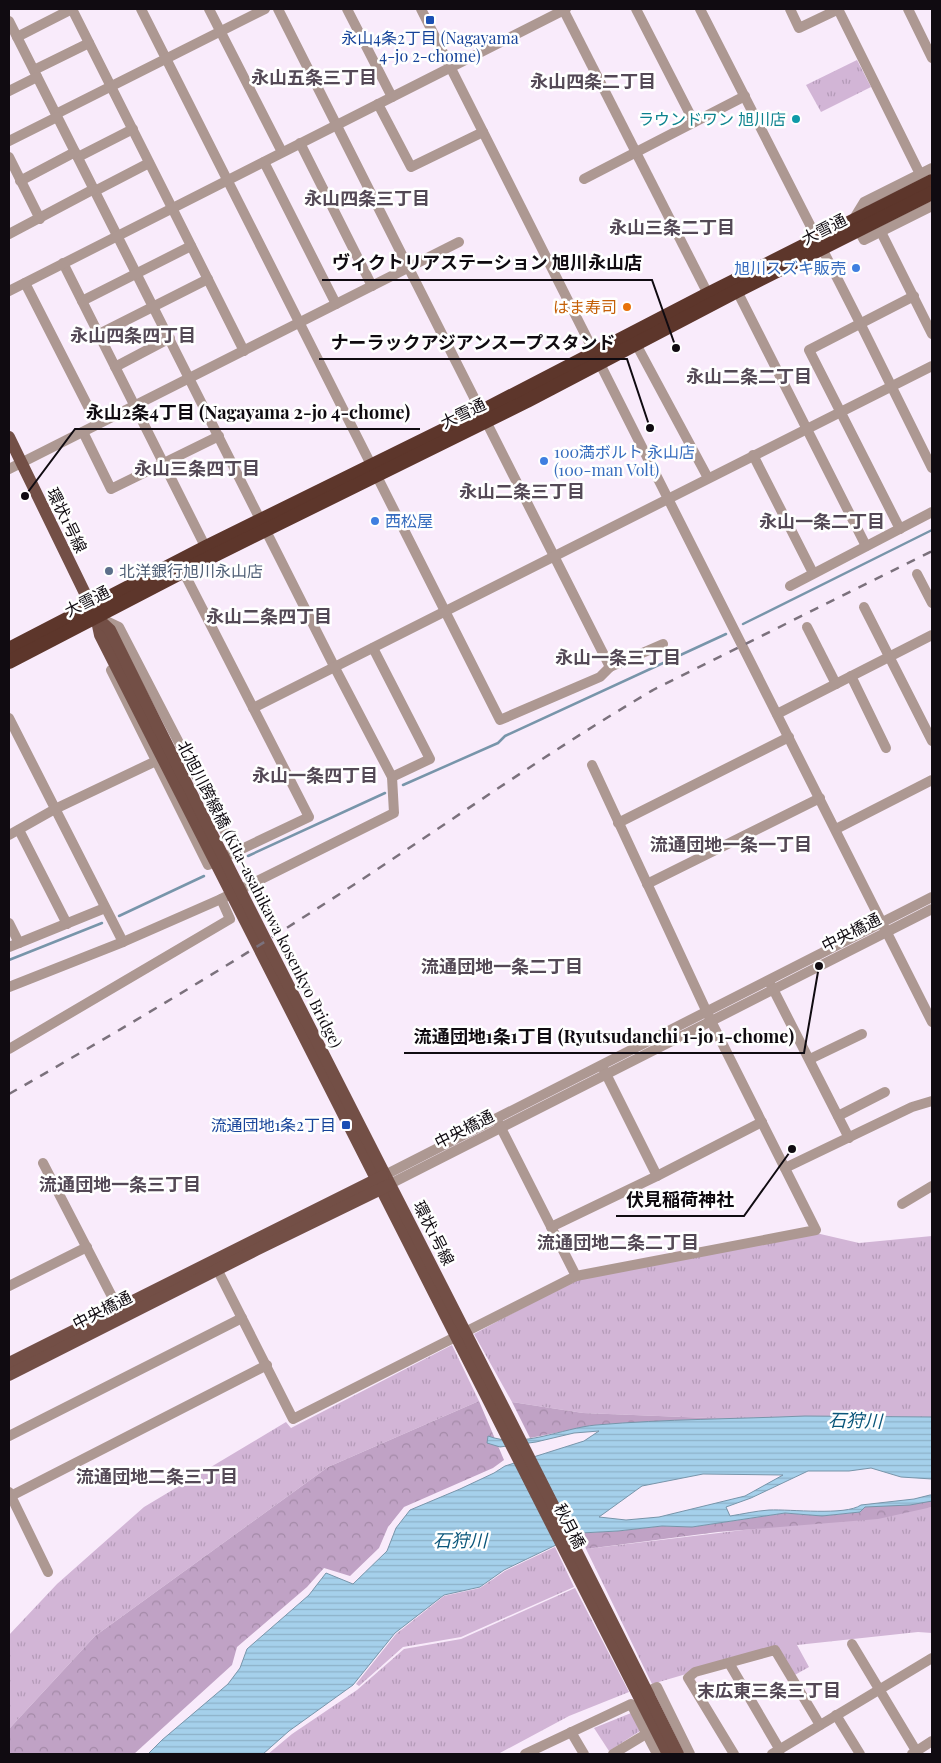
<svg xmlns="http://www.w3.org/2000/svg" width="941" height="1763" font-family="'Playfair Display','Noto Sans JP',serif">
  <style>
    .grass { fill: url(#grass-tufts) }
    .forest { fill: url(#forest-crowns) }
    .water { fill: url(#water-rules); stroke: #7895aa; fill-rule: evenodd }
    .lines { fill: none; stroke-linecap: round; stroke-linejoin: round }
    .stream { stroke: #7895aa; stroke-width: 2.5 }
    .minor { stroke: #ad9892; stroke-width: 10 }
    .major { stroke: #734f46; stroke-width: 12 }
    .highway { stroke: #5d362b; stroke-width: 14 }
    .rail { stroke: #7b717c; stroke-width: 2.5; stroke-dasharray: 9 9; stroke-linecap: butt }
    .transit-dot { fill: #1a4fb4; stroke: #fff; stroke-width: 2 }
    .culture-dot { fill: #0f9aa8; stroke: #fff; stroke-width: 2 }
    .shop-dot { fill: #3f7fe0; stroke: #fff; stroke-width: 2 }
    .food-dot { fill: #e8710a; stroke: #fff; stroke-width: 2 }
    .service-dot { fill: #5c6f8a; stroke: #fff; stroke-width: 2 }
    .labels { text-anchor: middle; stroke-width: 5; stroke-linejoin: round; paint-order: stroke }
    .transit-label { font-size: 16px; fill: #164399; stroke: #fff }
    .culture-label { font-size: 16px; fill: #0d838f; stroke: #fff; text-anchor: end }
    .street-label { font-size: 16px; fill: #100b11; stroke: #fff }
    .shop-label { font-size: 16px; fill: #366cbe; stroke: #fff; text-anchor: start }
    .food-label { font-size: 16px; fill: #c56008; stroke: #fff; text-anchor: end }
    .service-label { font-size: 16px; fill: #4e5e75; stroke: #fff; text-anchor: start }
    .neighbourhood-label { font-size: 18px; font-weight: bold; fill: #544956; stroke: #fff }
    .water-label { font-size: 18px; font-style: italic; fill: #0a567a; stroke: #fff }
    .leader { fill: none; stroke: #100b11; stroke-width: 2 }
    .callout-dot { fill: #100b11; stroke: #fff; stroke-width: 2 }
    .callout-label { font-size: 18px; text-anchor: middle; font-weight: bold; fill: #100b11; stroke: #fff; stroke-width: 5; stroke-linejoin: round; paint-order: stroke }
  </style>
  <defs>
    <pattern id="grass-tufts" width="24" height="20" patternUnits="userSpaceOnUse" patternTransform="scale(1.25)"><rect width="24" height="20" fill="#d2b5d6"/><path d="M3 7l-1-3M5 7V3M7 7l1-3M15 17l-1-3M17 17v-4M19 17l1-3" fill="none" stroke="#b39ab7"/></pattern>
    <pattern id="forest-crowns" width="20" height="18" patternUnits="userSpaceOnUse" patternTransform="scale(1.25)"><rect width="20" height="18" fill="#c0a2c5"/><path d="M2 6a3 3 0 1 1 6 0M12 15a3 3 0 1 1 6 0" fill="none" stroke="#a48aa8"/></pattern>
    <pattern id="water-rules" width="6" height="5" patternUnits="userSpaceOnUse" patternTransform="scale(1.25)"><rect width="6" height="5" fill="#a5d0eb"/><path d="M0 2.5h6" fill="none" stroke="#8db1c8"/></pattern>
  </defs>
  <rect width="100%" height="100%" fill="#f9ebfb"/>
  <g class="grass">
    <polygon points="857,60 871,87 821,112 806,85"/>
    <polygon points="816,1233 859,1243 932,1236 932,1417 734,1419 583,1413 512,1402 474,1334 578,1278"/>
    <polygon points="452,1345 479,1401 328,1467 95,1636 9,1729 9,1635 57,1584 144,1507 286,1422 291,1428"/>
    <polygon points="932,1507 932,1633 918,1632 797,1645 809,1667 793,1676 775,1648 652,1684 586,1549"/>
    <polygon points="555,1547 574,1587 461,1637 403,1647 359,1686 356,1684 396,1634 444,1596 480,1588 505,1571"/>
    <polygon points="575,1588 629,1692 569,1716 498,1754 268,1754 292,1734 357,1690 404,1649 461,1639"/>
    <polygon points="631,1713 640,1731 609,1751 594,1728"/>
  </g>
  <g class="forest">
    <polygon points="479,1401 504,1460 493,1468 404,1507 388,1527 379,1548 350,1576 324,1568 307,1587 237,1647 232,1665 134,1754 9,1754 9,1729 95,1636 328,1467"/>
    <polygon points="512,1402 583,1413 734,1419 595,1425 530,1438"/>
    <polygon points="932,1501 932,1507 878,1519 718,1532 586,1549 581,1533 618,1531 662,1526 692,1527 785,1513 822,1516 860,1512 865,1507"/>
  </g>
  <path class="water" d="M805,1416L932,1417V1479L901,1477L871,1468L849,1471H808L751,1498L726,1507L730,1516C743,1514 755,1511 769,1510C791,1509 845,1516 861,1505L914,1499L930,1495H932V1501L910,1505L865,1507L860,1512L822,1516L785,1513L692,1527L662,1526L618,1531L581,1533L504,1570L480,1587L444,1595L395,1633L353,1685L289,1731L263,1754H148L162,1740L228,1684L240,1668L247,1649L309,1595L326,1573L353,1584L387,1551L396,1528L410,1510L460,1489L494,1473L505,1466L584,1441L599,1431L574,1433L536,1442L500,1447L487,1443L488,1436C522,1449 562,1428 596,1425C666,1419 736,1419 805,1416ZM703,1474L783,1475L745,1496L659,1517L626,1520L599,1517L642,1486Z"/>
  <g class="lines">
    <g class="stream">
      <polyline points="743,624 932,530"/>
      <polyline points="403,785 498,743 505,736 726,634"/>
      <polyline points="248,856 385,793"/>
      <polyline points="119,916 204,876"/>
      <polyline points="9,960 102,923"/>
    </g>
    <g class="minor">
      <polyline points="72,9 244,351"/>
      <polyline points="141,9 500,720 600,677 610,667"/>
      <polyline points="209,9 282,152"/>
      <polyline points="278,9 610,667 663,644"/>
      <polyline points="347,9 392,97"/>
      <polyline points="421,9 932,1022"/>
      <polyline points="563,9 708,294"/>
      <polyline points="636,9 694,122"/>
      <polyline points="700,9 860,323 932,468"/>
      <polyline points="790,9 799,28 839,9"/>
      <polyline points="838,9 920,174"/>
      <polyline points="908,9 932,58"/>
      <polyline points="9,21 335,668 392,777 394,813 221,899 123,942 9,987"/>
      <polyline points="17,37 72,9"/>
      <polyline points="34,70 89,43"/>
      <polyline points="9,91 37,77"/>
      <polyline points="378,104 411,167 483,132"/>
      <polyline points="56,114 265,9"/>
      <polyline points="9,141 57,117"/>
      <polyline points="300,143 372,286"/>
      <polyline points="9,157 40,219"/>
      <polyline points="78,157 133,129"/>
      <polyline points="264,162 336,304"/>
      <polyline points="932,168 864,202 853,220 864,240 932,206"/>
      <polyline points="584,179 745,96"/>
      <polyline points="20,181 75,152"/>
      <polyline points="95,191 149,163"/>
      <polyline points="881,232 932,334"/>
      <polyline points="9,234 94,189"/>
      <polyline points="63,263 208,552"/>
      <polyline points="25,283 97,424"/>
      <polyline points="734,285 866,546"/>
      <polyline points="9,291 566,9"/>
      <polyline points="82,301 191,246"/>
      <polyline points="99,334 208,279"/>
      <polyline points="636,344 708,478"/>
      <polyline points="115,367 170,338"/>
      <polyline points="83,432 111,489 219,436"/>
      <polyline points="753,455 813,573"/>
      <polyline points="9,469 459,242"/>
      <polyline points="900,529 809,350 914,296"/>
      <polyline points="917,574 932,603"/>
      <polyline points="790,586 932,512"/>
      <polyline points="864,607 932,741"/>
      <polyline points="102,619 119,627 235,851"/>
      <polyline points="807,627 836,684"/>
      <polyline points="373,648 430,759 392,777"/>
      <polyline points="111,670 208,865 309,817 181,567"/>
      <polyline points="851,676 886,748"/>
      <polyline points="253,708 932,366"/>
      <polyline points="777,714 932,635"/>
      <polyline points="9,718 123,942"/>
      <polyline points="618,823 789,737"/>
      <polyline points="836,829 932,780"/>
      <polyline points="19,830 67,924"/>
      <polyline points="9,835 55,809 156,761"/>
      <polyline points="647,884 820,798"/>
      <polyline points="9,923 19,943"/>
      <polyline points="9,947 105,908"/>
      <polyline points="771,985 849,1138"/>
      <polyline points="9,1049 230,919 221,899"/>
      <polyline points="810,1059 862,1034"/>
      <polyline points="603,1068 657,1176"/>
      <polyline points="838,1116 885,1092"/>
      <polyline points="498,1122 576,1276"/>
      <polyline points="43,1163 121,1314"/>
      <polyline points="785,1168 912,1107 932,1101"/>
      <polyline points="385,1175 932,897"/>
      <polyline points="390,1184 932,909"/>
      <polyline points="902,1204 932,1186"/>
      <polyline points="551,1227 657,1176 762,1122"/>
      <polyline points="214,1263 293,1419 576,1276 816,1230 711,1021 592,765"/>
      <polyline points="9,1286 87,1247"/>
      <polyline points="9,1436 242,1318"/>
      <polyline points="9,1492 48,1572"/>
      <polyline points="9,1497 267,1365"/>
      <polyline points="852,1644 918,1754"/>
      <polyline points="729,1663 780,1750"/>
      <polyline points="642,1694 657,1687 690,1754"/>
      <polyline points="836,1715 860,1754"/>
      <polyline points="571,1732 584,1754"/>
      <polyline points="525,1754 631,1704 657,1754"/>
      <polyline points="613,1754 646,1734"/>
      <polyline points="734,1754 688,1678 695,1672 775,1650 820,1725"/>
      <polyline points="772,1754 932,1658"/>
      <polyline points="912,1754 932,1741"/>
    </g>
    <g class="major">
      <polyline points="9,437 96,616 100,635 668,1754"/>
      <path d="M97,618L110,630C296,1007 492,1378 678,1754"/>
      <polyline points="9,1363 383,1176"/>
      <polyline points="9,1375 256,1250 389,1185"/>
    </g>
    <g class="highway">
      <polyline points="9,649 206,547 480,412 708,294 932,181"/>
      <polyline points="9,662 211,557 527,401 737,291 932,193"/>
    </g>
    <path class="rail" d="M9,1094C126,1027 242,958 355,884C454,819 551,750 653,690L932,551"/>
  </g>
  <g class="transit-dot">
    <rect x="425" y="15" width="10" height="10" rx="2.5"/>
    <rect x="341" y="1120" width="10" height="10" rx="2.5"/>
  </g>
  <circle class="culture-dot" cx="796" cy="119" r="5"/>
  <g class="shop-dot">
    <circle cx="856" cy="268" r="5"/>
    <circle cx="544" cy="461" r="5"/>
    <circle cx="375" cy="521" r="5"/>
  </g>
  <circle class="food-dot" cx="627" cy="307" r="5"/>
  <circle class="service-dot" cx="109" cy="571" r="5"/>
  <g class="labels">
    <g class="transit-label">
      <text x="430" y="44">永山4条2丁目 (Nagayama<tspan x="430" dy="18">4-jo 2-chome)</tspan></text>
      <text x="336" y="1131" text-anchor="end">流通団地1条2丁目</text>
    </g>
    <g class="culture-label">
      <text x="786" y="125">ラウンドワン 旭川店</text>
    </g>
    <g class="street-label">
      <text transform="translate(824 229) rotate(-27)" y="6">大雪通</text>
      <text transform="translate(463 413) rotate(-26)" y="6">大雪通</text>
      <text transform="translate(67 520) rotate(64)" y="6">環状1号線</text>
      <text transform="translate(87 601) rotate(-27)" y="6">大雪通</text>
      <text transform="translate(260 894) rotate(63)" y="6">北旭川跨線橋 (Kita-asahikawa kosenkyo Bridge)</text>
      <text transform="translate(851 932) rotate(-27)" y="6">中央橋通</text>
      <text transform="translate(464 1129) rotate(-27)" y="6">中央橋通</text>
      <text transform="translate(434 1233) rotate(63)" y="6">環状1号線</text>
      <text transform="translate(102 1310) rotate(-27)" y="6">中央橋通</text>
      <text transform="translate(570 1526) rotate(63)" y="6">秋月橋</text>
    </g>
    <g class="shop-label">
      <text x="846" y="274" text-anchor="end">旭川スズキ販売</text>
      <text x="554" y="458">100満ボルト 永山店<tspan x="554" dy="18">(100-man Volt)</tspan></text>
      <text x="385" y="527">西松屋</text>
    </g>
    <g class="food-label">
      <text x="617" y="313">はま寿司</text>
    </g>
    <g class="service-label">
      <text x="119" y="577">北洋銀行旭川永山店</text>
    </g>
    <g class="neighbourhood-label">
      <text x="314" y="84">永山五条三丁目</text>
      <text x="593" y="88">永山四条二丁目</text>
      <text x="367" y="205">永山四条三丁目</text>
      <text x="672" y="234">永山三条二丁目</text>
      <text x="133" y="342">永山四条四丁目</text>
      <text x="749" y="383">永山二条二丁目</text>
      <text x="197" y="475">永山三条四丁目</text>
      <text x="522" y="498">永山二条三丁目</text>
      <text x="822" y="528">永山一条二丁目</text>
      <text x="269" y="623">永山二条四丁目</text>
      <text x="618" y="664">永山一条三丁目</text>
      <text x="315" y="782">永山一条四丁目</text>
      <text x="731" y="851">流通団地一条一丁目</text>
      <text x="502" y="973">流通団地一条二丁目</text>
      <text x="120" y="1191">流通団地一条三丁目</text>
      <text x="618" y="1249">流通団地二条二丁目</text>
      <text x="157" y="1483">流通団地二条三丁目</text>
      <text x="769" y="1697">末広東三条三丁目</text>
    </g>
    <g class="water-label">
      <text transform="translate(855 1421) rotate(1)" y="6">石狩川</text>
      <text x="460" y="1547">石狩川</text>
    </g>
  </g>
  <path class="leader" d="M676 348L652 280H322M650 428L627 359H319M25 496L75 429H420M819 966L804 1053H404M792 1149L744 1216H616"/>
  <g class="callout-dot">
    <circle cx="676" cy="348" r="5"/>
    <circle cx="650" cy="428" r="5"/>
    <circle cx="25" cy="496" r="5"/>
    <circle cx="819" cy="966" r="5"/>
    <circle cx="792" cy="1149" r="5"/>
  </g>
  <g class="callout-label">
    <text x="487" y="269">ヴィクトリアステーション 旭川永山店</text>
    <text x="473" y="349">ナーラックアジアンスープスタンド</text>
    <text x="248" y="419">永山2条4丁目 (Nagayama 2-jo 4-chome)</text>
    <text x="604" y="1043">流通団地1条1丁目 (Ryutsudanchi 1-jo 1-chome)</text>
    <text x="680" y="1206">伏見稲荷神社</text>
  </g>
  <rect width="941" height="1763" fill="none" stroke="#100b11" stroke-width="20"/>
</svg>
